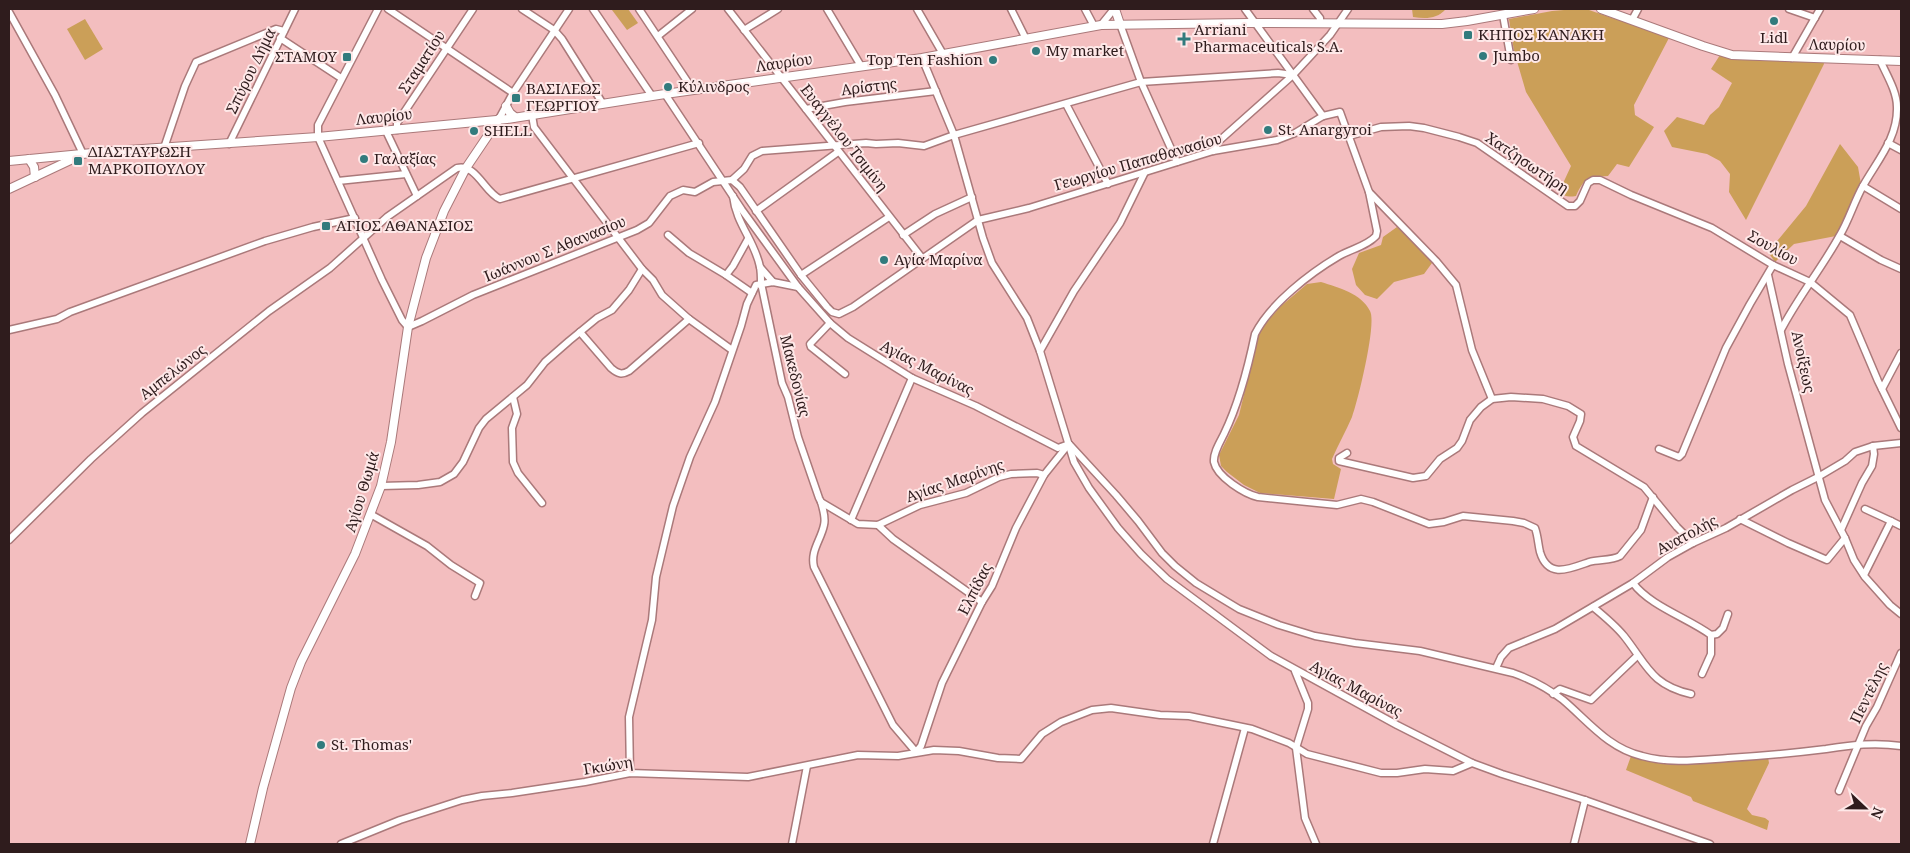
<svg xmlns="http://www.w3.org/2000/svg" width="1910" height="853" font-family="'Noto Serif',serif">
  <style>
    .green { fill: #cb9f58 }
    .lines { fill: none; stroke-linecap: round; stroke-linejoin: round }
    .minor-casing { stroke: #aa797a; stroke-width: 9 }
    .major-casing { stroke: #aa797a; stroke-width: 10 }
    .minor { stroke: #fff; stroke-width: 6 }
    .major { stroke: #fff; stroke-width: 8 }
    .poi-dot { fill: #327b7d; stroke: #fee8e8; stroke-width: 2 }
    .labels { text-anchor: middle; stroke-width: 4; stroke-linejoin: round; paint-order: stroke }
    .poi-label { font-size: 15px; fill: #2f1c1d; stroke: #fee8e8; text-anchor: start }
    .street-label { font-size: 15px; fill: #2f1c1d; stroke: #fee8e8 }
  </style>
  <rect width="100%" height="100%" fill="#f3bebf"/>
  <g class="green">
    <polygon points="613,9 628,9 638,23 627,30 612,10"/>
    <path d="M1412,9H1446C1437,19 1426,19 1413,17Z"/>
    <path d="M1576,9L1589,10L1615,19L1629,22L1670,36L1634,105L1635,115L1654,127L1629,167L1617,164L1608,176C1588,177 1584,178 1576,196C1569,197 1564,197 1559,192L1571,166L1526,92L1514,51L1509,19L1552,11Z"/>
    <polygon points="85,19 103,49 85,60 67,29"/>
    <polygon points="1720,55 1823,60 1824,64 1746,220 1729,192 1730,174 1720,161 1707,154 1672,147 1664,131 1677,117 1704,125 1710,115 1719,107 1732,83 1711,69"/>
    <polygon points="1840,144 1858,167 1861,184 1836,236 1794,244 1775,262 1768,252 1806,206"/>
    <polygon points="1397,227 1420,247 1432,263 1424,274 1394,282 1377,299 1365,295 1356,285 1352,269 1359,253 1381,245 1383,237"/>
    <path d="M1321,282C1339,288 1361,293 1370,311C1377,323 1358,401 1352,417C1346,431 1338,445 1332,459L1333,464L1341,469L1334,499L1260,493L1244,485L1227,472L1221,466L1219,455L1239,415L1258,337L1264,325L1281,306L1307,284Z"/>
    <polygon points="1631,756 1654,761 1768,757 1769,763 1747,809 1752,815 1765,818 1769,821 1767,830 1693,801 1691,797 1626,770"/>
  </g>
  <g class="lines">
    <defs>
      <g id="minor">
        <polyline points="378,9 318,125 318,137 382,280 402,320 408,327 422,321 473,295 637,230 649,223 670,196 683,190 695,192 713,182 732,180 744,169 752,156 762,151 866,143 876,144 898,143 924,146 954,135 1141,82 1278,73 1293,75"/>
        <polyline points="388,9 513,93"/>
        <polyline points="522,9 554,30 562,39 603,104"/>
        <polyline points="593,9 652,96"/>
        <polyline points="639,9 693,90"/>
        <polyline points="728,9 922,258"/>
        <polyline points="827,9 861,66"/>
        <polyline points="917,9 943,54"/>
        <polyline points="1011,9 1026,39"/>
        <polyline points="1085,9 1094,26"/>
        <polyline points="1245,9 1323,116"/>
        <polyline points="1313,9 1320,18 1320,23"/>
        <polyline points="1789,9 1815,18"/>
        <polyline points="9,12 55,95 83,154"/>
        <polyline points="1503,15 1511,60"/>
        <polyline points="1632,20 1638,9"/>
        <polyline points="1120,24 1141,82 1177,162"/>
        <polyline points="1101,25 1114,9"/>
        <polyline points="744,30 778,9"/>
        <polyline points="658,36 692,9"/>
        <polyline points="280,38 341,78"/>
        <polyline points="922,58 954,135 983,238 992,263 1027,318 1040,351 1074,462 1089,488 1118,528 1141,554 1167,579 1271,656 1397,725 1472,763 1502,774 1585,800 1710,844"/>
        <polyline points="1792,58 1820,9"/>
        <polyline points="665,94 742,210 798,287 830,323 848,338 912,378 976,406 1058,448 1069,444"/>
        <polyline points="1066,104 1108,184"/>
        <polyline points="806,109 845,102 936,91"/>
        <polyline points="532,115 534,127 642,269 653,280 662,295 689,319 732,350"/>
        <polyline points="499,119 513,93 569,9"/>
        <polyline points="397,130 397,123 473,9"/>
        <polyline points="386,131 417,196"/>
        <polyline points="1349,136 1381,127 1409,126 1424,128 1459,137 1477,143 1568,206 1575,206 1580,201 1588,183 1593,180 1600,180 1631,195 1712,228 1773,265 1810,282 1850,315 1878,381 1901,428"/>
        <polyline points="1888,143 1901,150"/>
        <polyline points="229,144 295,9"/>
        <polyline points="164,148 185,86 196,62 276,29 284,31"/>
        <polyline points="1213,151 1219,141 1293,75 1330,35 1348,9"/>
        <polyline points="732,180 740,187 801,275 827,307 832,312 839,314 853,307 978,220 1029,208 1213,151 1277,140 1295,133 1323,116 1340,112 1369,192 1436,261 1456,285 1472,350 1492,399"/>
        <polyline points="338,181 406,174"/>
        <polyline points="1863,186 1901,209"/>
        <path d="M1369,192L1377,231L1376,236C1367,246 1351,249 1339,256C1310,273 1270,304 1255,334C1248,368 1239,403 1224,434C1220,442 1213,453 1214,462C1217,477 1245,494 1258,497L1337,505L1361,499L1373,502L1429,524L1444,522L1463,516L1513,521L1524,523L1535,528C1538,536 1538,544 1540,552C1548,579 1569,569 1589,562C1599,559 1611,561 1620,556L1641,530L1653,497"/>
        <path d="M733,196C736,224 755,241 760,267C761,272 761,278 761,283L782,383L788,397L798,437L819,498L821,502L858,524L878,525L920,505L966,493L999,477L1011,474L1037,473L1044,475"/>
        <polyline points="756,211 838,152"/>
        <polyline points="668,235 689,253 726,275 752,293"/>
        <polyline points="903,235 935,214 972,197"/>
        <polyline points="1840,236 1881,260 1901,269"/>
        <polyline points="760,267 773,282"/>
        <polyline points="726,275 733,266 748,239"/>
        <polyline points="801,275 889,217"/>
        <polyline points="1768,275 1788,364 1825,500 1845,538 1854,560 1865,577 1890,605 1901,614"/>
        <polyline points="830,323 810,344 811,347 845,374"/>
        <polyline points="9,330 57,319 70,312 265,241 313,227 355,218"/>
        <path d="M1781,330C1798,297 1822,268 1840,235C1849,220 1854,202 1863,186C1877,161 1898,138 1897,107C1897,91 1886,74 1880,60"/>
        <path d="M580,332L611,368C618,374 622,375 629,371L689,319"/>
        <polyline points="1040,351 1074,291 1120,223 1145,172"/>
        <polyline points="1882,389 1901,353"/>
        <polyline points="513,397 517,414 512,428 513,462 518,473 542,503"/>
        <path d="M1070,445L1116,495L1138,521L1162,553L1175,566L1196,583L1239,609L1279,625L1315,636L1355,643L1420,651L1513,673C1530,679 1549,689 1563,700C1588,721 1608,748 1642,756C1671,764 1699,760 1728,758C1761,756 1794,753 1826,749C1853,745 1874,742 1901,746"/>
        <polyline points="1659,449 1679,457 1682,454 1726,348 1750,304 1773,265"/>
        <polyline points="1347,453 1339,458 1339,461 1413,478 1426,476 1440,459 1457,448 1462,441 1470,420 1481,407 1492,399 1511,397 1543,399 1568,406 1581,414 1580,421 1573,437 1576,446 1644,487 1677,527 1693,543"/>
        <polyline points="381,486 418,485 440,482 454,474 463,462 479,428 486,419 527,385 545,362 569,341 597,318 612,310 629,290 642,269"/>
        <path d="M821,502C823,509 826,518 824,525C821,540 810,551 814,567L893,725L916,752"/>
        <polyline points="372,515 427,546 451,565 480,583 475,596"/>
        <polyline points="1740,519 1788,543 1827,560 1845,538"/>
        <polyline points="851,520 912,378"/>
        <polyline points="1891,521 1901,526"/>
        <polyline points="878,525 893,539 982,602"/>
        <polyline points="1841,530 1862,483 1872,466 1874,454 1873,446"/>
        <path d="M9,540L91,459L142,413L269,311L330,268L387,217L457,168C476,163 485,193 500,199L699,143"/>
        <polyline points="1864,575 1891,521 1865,509"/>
        <path d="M1633,583C1650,606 1688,618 1711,635V654L1702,674"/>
        <path d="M1593,607C1604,616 1615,625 1624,636C1647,665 1651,685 1691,694"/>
        <polyline points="1711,635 1717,634 1723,628 1728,614"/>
        <polyline points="1496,668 1501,657 1509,648 1555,629 1633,583 1668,557 1693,543 1726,528 1792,490 1818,477 1845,461 1855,452 1873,446 1901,443"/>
        <polyline points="1295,671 1308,703 1308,709 1296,748 1305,818 1316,844"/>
        <polyline points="1553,694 1560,689 1591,700 1637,656"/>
        <polyline points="916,752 921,746 942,683 982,602 992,586 1016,528 1044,475 1068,445"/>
        <polyline points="630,773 629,717 652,620 656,577 673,506 690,457 715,402 741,326 747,304 756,285 773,282 798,287"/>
        <polyline points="1839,791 1866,726 1877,707 1901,653"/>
        <polyline points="341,844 400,820 462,800 482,796 512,793 585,782 630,773 748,777 858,755 898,756 934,750 959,751 998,758 1021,759 1042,734 1061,722 1092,710 1111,708 1160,715 1189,716 1252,729 1289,743 1307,754 1381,773 1397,773 1425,769 1453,771 1472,763"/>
        <polyline points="792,844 807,766"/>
        <polyline points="1213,844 1245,728"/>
        <polyline points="1574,844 1585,800"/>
      </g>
      <g id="major">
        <polyline points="1115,9 1120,24"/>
        <polyline points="1601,9 1703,46 1732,55 1901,61"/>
        <polyline points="506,106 510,113 515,117"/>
        <polyline points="29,159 34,167 35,177"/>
        <polyline points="9,161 113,151 318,137 507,119 665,94 922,58 1101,25 1248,23 1442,24 1467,21 1534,9"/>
        <polyline points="9,189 77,157"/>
        <polyline points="250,844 263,788 291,688 301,662 355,554 381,486 391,442 408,327 426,258 444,211 466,168 499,119"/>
      </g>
    </defs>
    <use href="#minor" class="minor-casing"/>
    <use href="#major" class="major-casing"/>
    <use href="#minor" class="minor"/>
    <use href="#major" class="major"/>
  </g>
  <g class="poi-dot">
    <circle cx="1774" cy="21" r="5"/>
    <rect x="1463" y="30" width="10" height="10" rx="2.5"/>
    <path d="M1181.5 31.5h5v5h5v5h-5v5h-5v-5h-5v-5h5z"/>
    <circle cx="1036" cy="51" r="5"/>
    <circle cx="1483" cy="56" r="5"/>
    <rect x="342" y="52" width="10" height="10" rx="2.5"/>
    <circle cx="993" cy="60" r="5"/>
    <circle cx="668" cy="87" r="5"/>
    <rect x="511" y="93" width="10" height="10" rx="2.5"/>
    <circle cx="1268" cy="130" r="5"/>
    <circle cx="474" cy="131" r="5"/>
    <circle cx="364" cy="159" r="5"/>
    <rect x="73" y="156" width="10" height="10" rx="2.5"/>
    <rect x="321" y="221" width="10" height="10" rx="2.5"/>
    <circle cx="884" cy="260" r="5"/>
    <circle cx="321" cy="745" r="5"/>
  </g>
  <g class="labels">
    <g class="poi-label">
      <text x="1194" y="35">Arriani<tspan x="1194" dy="17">Pharmaceuticals S.A.</tspan></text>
      <text x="1478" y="40">ΚΗΠΟΣ ΚΑΝΑΚΗ</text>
      <text x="1774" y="43" text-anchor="middle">Lidl</text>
      <text x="1046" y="56">My market</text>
      <text x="1493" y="61">Jumbo</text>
      <text x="337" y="62" text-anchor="end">ΣΤΑΜΟΥ</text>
      <text x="983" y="65" text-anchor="end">Top Ten Fashion</text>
      <text x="678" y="92">Κύλινδρος</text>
      <text x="526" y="94">ΒΑΣΙΛΕΩΣ<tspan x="526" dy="17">ΓΕΩΡΓΙΟΥ</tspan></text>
      <text x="1278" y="135">St. Anargyroi</text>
      <text x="484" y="136">SHELL</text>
      <text x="88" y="157">ΔΙΑΣΤΑΥΡΩΣΗ<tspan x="88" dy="17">ΜΑΡΚΟΠΟΥΛΟΥ</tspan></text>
      <text x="374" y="164">Γαλαξίας</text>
      <text x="336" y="231">ΑΓΙΟΣ ΑΘΑΝΑΣΙΟΣ</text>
      <text x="894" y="265">Αγία Μαρίνα</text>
      <text x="331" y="750">St. Thomas'</text>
    </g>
    <g class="street-label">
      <text transform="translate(1837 45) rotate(1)" y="5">Λαυρίου</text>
      <text transform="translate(422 62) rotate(-57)" y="5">Σταματίου</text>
      <text transform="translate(784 63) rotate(-8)" y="5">Λαυρίου</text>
      <text transform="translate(251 71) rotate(-64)" y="5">Σπύρου Δήμα</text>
      <text transform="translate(869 87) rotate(-7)" y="5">Αρίστης</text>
      <text transform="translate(384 117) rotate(-6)" y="5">Λαυρίου</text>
      <text transform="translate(844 138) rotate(52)" y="5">Ευαγγέλου Τσιμίνη</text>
      <text transform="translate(1138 162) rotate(-16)" y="5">Γεωργίου Παπαθανασίου</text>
      <text transform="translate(1527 163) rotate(34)" y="5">Χατζησωτήρη</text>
      <text transform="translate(1773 248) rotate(29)" y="5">Σουλίου</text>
      <text transform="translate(555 249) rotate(-22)" y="5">Ιωάννου Σ Αθανασίου</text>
      <text transform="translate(1803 362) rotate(78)" y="5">Ανοίξεως</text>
      <text transform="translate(927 368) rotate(27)" y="5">Αγίας Μαρίνας</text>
      <text transform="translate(173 372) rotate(-38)" y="5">Αμπελώνος</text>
      <text transform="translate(795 376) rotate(76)" y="5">Μακεδονίας</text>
      <text transform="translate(955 481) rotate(-19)" y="5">Αγίας Μαρίνης</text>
      <text transform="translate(362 492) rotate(-73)" y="5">Αγίου Θωμά</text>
      <text transform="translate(1687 535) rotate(-28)" y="5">Ανατολής</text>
      <text transform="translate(975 589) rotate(-63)" y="5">Ελπίδας</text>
      <text transform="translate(1356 689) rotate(28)" y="5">Αγίας Μαρίνας</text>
      <text transform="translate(1869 693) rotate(-64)" y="5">Πεντέλης</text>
      <text transform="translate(608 766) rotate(-9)" y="5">Γκιώνη</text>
    </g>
  </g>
  <rect width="1910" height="853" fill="none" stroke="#2f1c1d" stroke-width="20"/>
  <g transform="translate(1865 808) rotate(112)" stroke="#fee8e8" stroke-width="4" paint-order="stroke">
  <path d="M0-4L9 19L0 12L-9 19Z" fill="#2f1c1d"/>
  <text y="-8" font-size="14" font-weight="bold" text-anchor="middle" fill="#2f1c1d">N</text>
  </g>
</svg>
